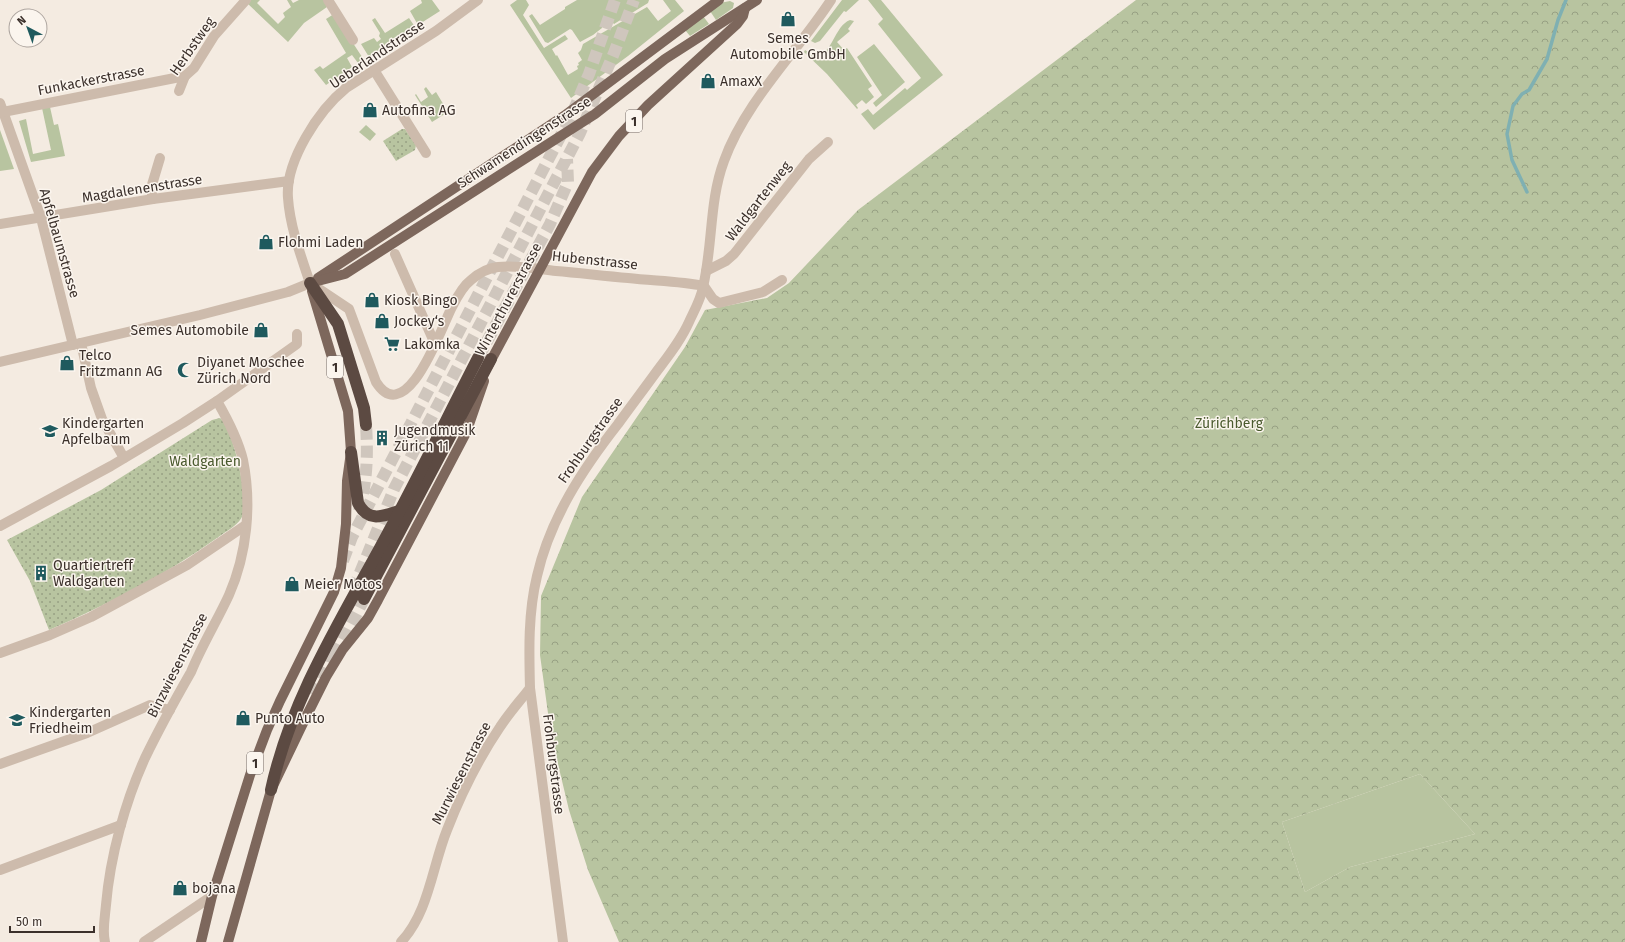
<svg xmlns="http://www.w3.org/2000/svg" width="1625" height="942" font-family="'Fira Sans',sans-serif">
  <style>
    .green { fill: #b8c4a0 }
    .forest { fill: url(#forest-crowns); fill-rule: evenodd }
    .park { fill: url(#park-dots) }
    .lines { fill: none; stroke-linecap: round; stroke-linejoin: round }
    .stream { stroke: #7fb0b2; stroke-width: 3.5 }
    .highway-tunnel { stroke: #cfc6bd; stroke-width: 12; stroke-dasharray: 12 6; stroke-linecap: butt }
    .minor { stroke: #cdbbac; stroke-width: 10 }
    .major { stroke: #7d675c; stroke-width: 10 }
    .highway { stroke: #5c4a42; stroke-width: 12 }
    .labels { text-anchor: middle; stroke-width: 3; stroke-linejoin: round; paint-order: stroke }
    .shield { fill: #fbf5ee; stroke: #756b66; stroke-width: 1 }
    .shield-label { font-size: 13px; font-weight: bold; fill: #3b302b }
    .poi-label { font-size: 14px; fill: #3b302b; stroke: #fbf5ee; text-anchor: start }
    .street-label { font-size: 14px; fill: #3b302b; stroke: #fbf5ee }
    .park-label { font-size: 14px; fill: #4a5a2e; stroke: #fbf5ee }
  </style>
  <defs>
    <pattern id="forest-crowns" width="20" height="18" patternUnits="userSpaceOnUse"><rect width="20" height="18" fill="#b8c4a0"/><path d="M2 6a3 3 0 1 1 6 0M12 15a3 3 0 1 1 6 0" fill="none" stroke="#97a083"/></pattern>
    <pattern id="park-dots" width="8" height="8" patternUnits="userSpaceOnUse"><rect width="8" height="8" fill="#b8c4a0"/><path d="M2 2h.1M6 6h.1" fill="none" stroke="#97a083" stroke-width="1.8" stroke-linecap="round"/></pattern>
  </defs>
  <rect width="100%" height="100%" fill="#f4ebe1"/>
  <g class="green">
    <polygon points="251,0 260,0 257,3 278,24 285,17 283,13 291,7 287,0 291,0 293,3 299,0 325,0 327,7 304,23 288,42 247,3"/>
    <polygon points="421,0 432,0 440,11 418,25 410,11 422,3"/>
    <polygon points="517,0 526,0 529,5 523,15 544,48 565,35 568,39 552,49 556,56 557,55 568,75 578,69 577,66 579,65 578,63 582,60 578,53 581,50 583,44 647,7 658,21 671,11 663,0 675,0 684,11 628,56 571,98 510,5"/>
    <polygon points="577,0 649,0 648,3 614,24 610,20 602,27 602,28 593,35 580,42 572,30 570,29 548,43 545,42 529,16 532,14 540,25 565,9 565,7"/>
    <polygon points="842,0 859,0 846,12 844,11 820,41 815,43 811,41"/>
    <polygon points="868,0 881,0 943,75 874,130 861,114 868,109 873,115 905,88 907,90 921,78 878,24 883,19"/>
    <polygon points="730,1 734,3 733,8 716,20 710,11 720,3"/>
    <polygon points="334,14 364,60 358,63 352,55 347,58 352,67 326,85 314,70 320,66 323,69 346,53 326,19"/>
    <polygon points="703,16 709,24 690,36 685,30"/>
    <polygon points="375,18 385,33 409,18 415,27 369,57 361,44 374,38 377,42 381,39 379,36 380,33 372,20"/>
    <path d="M850,20L854,21L848,29L850,31L837,42L844,50L847,48L872,86L868,89L874,97L866,104L862,100L856,105L858,108L857,109L827,74L804,52L805,50C832,69 831,27 850,20Z"/>
    <polygon points="874,44 905,82 876,107 873,103 882,95 857,57"/>
    <polygon points="426,87 432,95 436,92 448,112 432,122 415,95 416,94 421,102 428,97 424,89"/>
    <polygon points="50,107 54,125 58,124 65,156 31,162 19,121 26,119 33,154 51,150 42,108"/>
    <polygon points="366,125 376,134 370,141 359,132"/>
    <polygon points="0,130 14,169 0,171"/>
    <polygon points="1420,774 1475,834 1350,867 1305,892 1282,822"/>
  </g>
  <path class="forest" d="M1136,0H1625V942H619L588,870L569,810L551,735L540,655L541,596L582,497L685,347L705,310L767,298L789,283L858,210ZM1420,774L1475,834L1350,867L1305,892L1282,822Z"/>
  <g class="park">
    <polygon points="402,129 405,129 416,145 415,150 396,161 383,141"/>
    <path d="M220,418C228,423 236,453 238,462C241,473 246,505 243,514C240,525 226,531 217,538C164,576 108,604 49,630L30,581L7,540L101,490L212,420Z"/>
  </g>
  <g class="lines">
    <polyline class="stream" points="1527,192 1512,160 1507,134 1513,106 1522,94 1529,90 1547,59 1558,20 1566,0"/>
    <g class="highway-tunnel">
      <polyline points="478,358 550,224 568,182 567,159"/>
      <path d="M359,511C367,482 368,455 366,425"/>
      <polyline points="343,561 352,537 381,481 572,114 589,74 615,0"/>
      <polyline points="353,590 394,489 580,133 614,53 634,0"/>
      <polyline points="335,656 364,599"/>
      <polyline points="313,695 333,643"/>
    </g>
    <g class="minor">
      <polyline points="328,0 353,40"/>
      <polyline points="374,70 426,153"/>
      <polyline points="179,91 185,76"/>
      <polyline points="0,103 41,218 73,345"/>
      <polyline points="3,112 185,76 194,68 214,36 246,0"/>
      <polyline points="153,199 151,188 160,158"/>
      <polyline points="0,224 153,199 289,181"/>
      <polyline points="395,254 435,344"/>
      <polyline points="706,271 726,261 734,254 809,159 828,142"/>
      <path d="M310,283C301,256 290,227 288,198C285,161 319,110 346,88L436,31L478,0"/>
      <path d="M313,285L349,309L376,382C407,431 443,323 452,307C457,297 463,286 471,280C479,273 488,268 498,267C518,265 537,269 556,271C580,273 604,276 628,278C653,281 679,281 704,286L713,299L719,303L763,292L782,280"/>
      <polyline points="81,343 91,388 102,419 124,458"/>
      <polyline points="0,362 200,315 288,292 310,283"/>
      <polyline points="0,526 111,466 183,423 217,401 297,344 297,334"/>
      <polyline points="0,653 50,635 91,617 187,565 246,525"/>
      <polyline points="0,764 87,733 150,705 170,710"/>
      <polyline points="0,870 121,825"/>
      <path d="M105,942C102,931 105,917 106,905C110,857 125,802 145,758C159,729 175,700 191,672C202,645 217,621 229,595C247,554 252,504 243,460C238,439 228,420 217,401"/>
      <polyline points="144,942 212,896"/>
      <path d="M401,942C429,912 432,867 447,830C461,794 479,758 500,727C509,713 520,701 530,688"/>
      <path d="M563,942L530,688C529,651 528,613 537,576C550,519 582,470 618,424C631,406 644,389 657,371C669,355 681,340 689,322C694,311 701,299 703,287C713,245 709,201 724,161C745,102 797,52 831,0"/>
    </g>
    <g class="major">
      <polyline points="318,278 564,116 719,0"/>
      <polyline points="310,283 345,274 595,114 665,59 757,0"/>
      <polyline points="488,366 592,172 619,136 648,105 737,24 743,16 745,8"/>
      <polyline points="201,942 212,896 250,775 267,730 280,701 334,592 341,568 346,524 347,481 351,452 350,438 348,411 312,291"/>
      <polyline points="228,942 271,790 305,719 326,677 343,649 368,618 378,600 466,433 484,381"/>
    </g>
    <g class="highway">
      <polyline points="310,283 338,324 364,408 366,425"/>
      <path d="M351,452L358,503C368,522 381,517 399,511"/>
      <polyline points="364,599 491,359"/>
      <path d="M271,790C290,702 339,623 381,546C415,484 446,420 478,358"/>
    </g>
  </g>
  <defs>
    <symbol id="shop-bare" viewBox="-9 -9 18 18"><path d="M-5-2.5h2.3a2.7 3.5 0 0 1 5.4 0H5L5.5 6h-11ZM-1.5-2.5h3a1.5 2.3 0 0 0-3 0Z" fill="#1f5a5e" stroke="#fbf5ee" stroke-width="2.5" paint-order="stroke"/></symbol>
    <symbol id="supermarket-bare" viewBox="-9 -9 18 18"><path d="M-6-5.5h2.5l.6 2H6L4.5 2H-2.5L-4.4-4H-6ZM-1.5 3.2a1.3 1.3 0 1 0 .1 0ZM3 3.2a1.3 1.3 0 1 0 .1 0Z" fill="#1f5a5e" stroke="#fbf5ee" stroke-width="2.5" paint-order="stroke"/></symbol>
    <symbol id="mosque-bare" viewBox="-9 -9 18 18"><path d="M3.5-4.9A6 6 0 1 0 3.5 4.9A5 5 0 1 1 3.5-4.9Z" fill="#1f5a5e" stroke="#fbf5ee" stroke-width="2.5" paint-order="stroke"/></symbol>
    <symbol id="school-bare" viewBox="-9 -9 18 18"><path d="M0-5L7-2L0 1L-7-2ZM-4 1L0 2.5L4 1V4Q0 6-4 4Z" fill="#1f5a5e" stroke="#fbf5ee" stroke-width="2.5" paint-order="stroke"/></symbol>
    <symbol id="building-bare" viewBox="-9 -9 18 18"><path d="M-4-6H4V6H1V3H-1V6H-4ZM-2.5-4.3h1.7v1.8h-1.7ZM.8-4.3h1.7v1.8H.8ZM-2.5-1h1.7V.8h-1.7ZM.8-1h1.7V.8H.8Z" fill="#1f5a5e" stroke="#fbf5ee" stroke-width="2.5" paint-order="stroke"/></symbol>
  </defs>
  <g fill-rule="evenodd">
    <use href="#shop-bare" x="777" y="8" width="22" height="22"/>
    <use href="#shop-bare" x="697" y="70" width="22" height="22"/>
    <use href="#shop-bare" x="359" y="99" width="22" height="22"/>
    <use href="#shop-bare" x="255" y="231" width="22" height="22"/>
    <use href="#shop-bare" x="361" y="289" width="22" height="22"/>
    <use href="#shop-bare" x="371" y="310" width="22" height="22"/>
    <use href="#shop-bare" x="250" y="319" width="22" height="22"/>
    <use href="#supermarket-bare" x="381" y="333" width="22" height="22"/>
    <use href="#shop-bare" x="56" y="352" width="22" height="22"/>
    <use href="#mosque-bare" x="174" y="359" width="22" height="22"/>
    <use href="#school-bare" x="39" y="420" width="22" height="22"/>
    <use href="#building-bare" x="371" y="427" width="22" height="22"/>
    <use href="#building-bare" x="30" y="562" width="22" height="22"/>
    <use href="#shop-bare" x="281" y="573" width="22" height="22"/>
    <use href="#shop-bare" x="232" y="707" width="22" height="22"/>
    <use href="#school-bare" x="6" y="709" width="22" height="22"/>
    <use href="#shop-bare" x="169" y="877" width="22" height="22"/>
  </g>
  <g class="labels">
    <g class="shield">
      <rect x="626" y="110" width="16" height="22" rx="3"/>
      <rect x="327" y="356" width="16" height="22" rx="3"/>
      <rect x="247" y="752" width="16" height="22" rx="3"/>
    </g>
    <g class="shield-label">
      <text x="634" y="126">1</text>
      <text x="335" y="372">1</text>
      <text x="255" y="768">1</text>
    </g>
    <g class="poi-label">
      <text x="788" y="43" text-anchor="middle">Semes<tspan x="788" dy="16">Automobile GmbH</tspan></text>
      <text x="720" y="86">AmaxX</text>
      <text x="382" y="115">Autofina AG</text>
      <text x="278" y="247">Flohmi Laden</text>
      <text x="384" y="305">Kiosk Bingo</text>
      <text x="394" y="326">Jockey‘s</text>
      <text x="249" y="335" text-anchor="end">Semes Automobile</text>
      <text x="404" y="349">Lakomka</text>
      <text x="79" y="360">Telco<tspan x="79" dy="16">Fritzmann AG</tspan></text>
      <text x="197" y="367">Diyanet Moschee<tspan x="197" dy="16">Zürich Nord</tspan></text>
      <text x="62" y="428">Kindergarten<tspan x="62" dy="16">Apfelbaum</tspan></text>
      <text x="394" y="435">Jugendmusik<tspan x="394" dy="16">Zürich 11</tspan></text>
      <text x="53" y="570">Quartiertreff<tspan x="53" dy="16">Waldgarten</tspan></text>
      <text x="304" y="589">Meier Motos</text>
      <text x="29" y="717">Kindergarten<tspan x="29" dy="16">Friedheim</tspan></text>
      <text x="255" y="723">Punto Auto</text>
      <text x="192" y="893">bojana</text>
    </g>
    <g class="street-label">
      <text transform="translate(192 46) rotate(-55)" y="5">Herbstweg</text>
      <text transform="translate(377 54) rotate(-34)" y="5">Ueberlandstrasse</text>
      <text transform="translate(91 80) rotate(-11)" y="5">Funkackerstrasse</text>
      <text transform="translate(524 142) rotate(-33)" y="5">Schwamendingenstrasse</text>
      <text transform="translate(142 188) rotate(-9)" y="5">Magdalenenstrasse</text>
      <text transform="translate(758 201) rotate(-52)" y="5">Waldgartenweg</text>
      <text transform="translate(60 243) rotate(74)" y="5">Apfelbaumstrasse</text>
      <text transform="translate(595 260) rotate(6)" y="5">Hubenstrasse</text>
      <text transform="translate(508 299) rotate(-62)" y="5">Winterthurerstrasse</text>
      <text transform="translate(590 440) rotate(-55)" y="5">Frohburgstrasse</text>
      <text transform="translate(177 665) rotate(-63)" y="5">Binzwiesenstrasse</text>
      <text transform="translate(554 764) rotate(83)" y="5">Frohburgstrasse</text>
      <text transform="translate(461 773) rotate(-63)" y="5">Murwiesenstrasse</text>
    </g>
    <g class="park-label">
      <text x="1229" y="428">Zürichberg</text>
      <text x="205" y="466">Waldgarten</text>
    </g>
  </g>
  <g transform="translate(28 28) rotate(319)"><circle r="19" fill="#fbf5ee" stroke="#aea6a0"/>
  <path d="M0-3L7 15L0 10L-7 15Z" fill="#1f5a5e"/>
  <text y="-6" font-size="11" font-weight="bold" text-anchor="middle" fill="#3b302b">N</text>
  </g>
  <path d="M10 926v6h84v-6" fill="none" stroke="#3b302b" stroke-width="2"/>
  <text x="16" y="926" font-size="12" fill="#3b302b" stroke="#fbf5ee" stroke-width="3" paint-order="stroke">50 m</text>
</svg>
